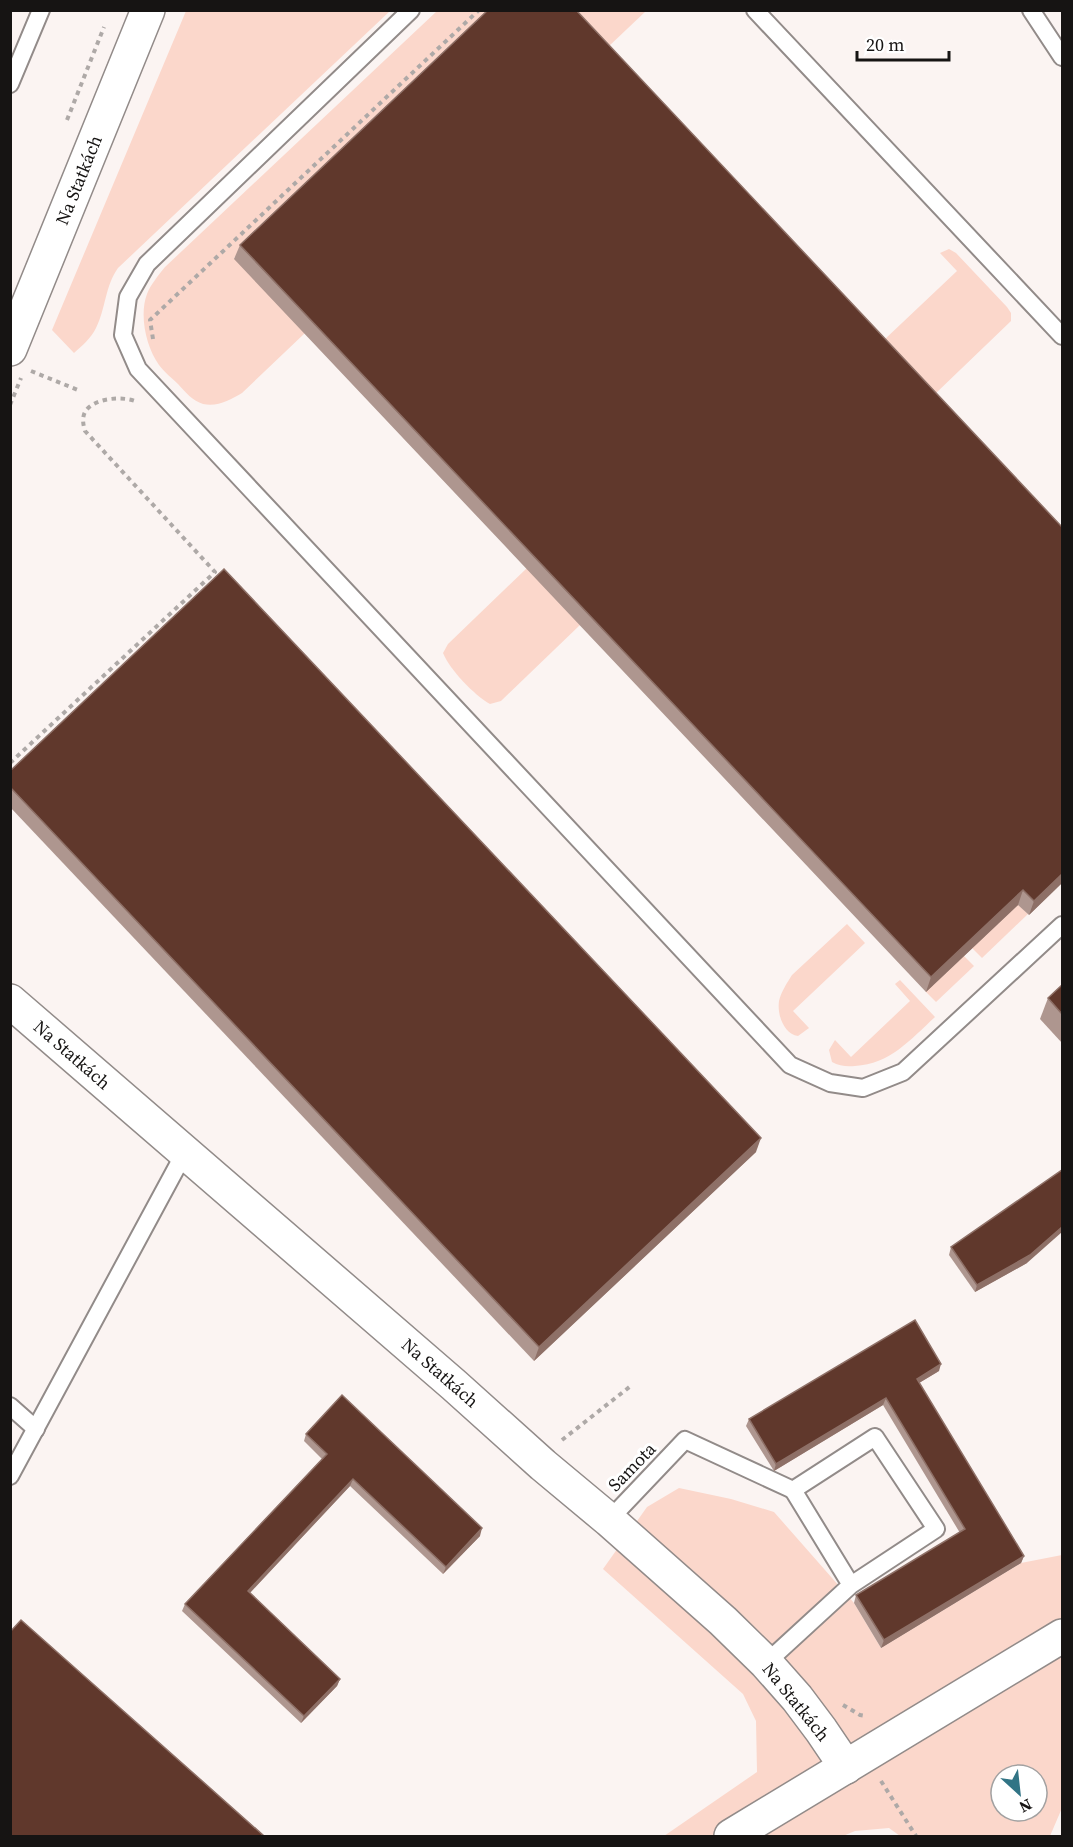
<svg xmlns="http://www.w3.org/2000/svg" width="1073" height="1847" font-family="'Source Serif 4',serif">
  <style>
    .green { fill: #fbd7cb; fill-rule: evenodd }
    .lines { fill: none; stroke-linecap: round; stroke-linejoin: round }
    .lane-casing { stroke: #928b89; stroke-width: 20 }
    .street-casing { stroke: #928b89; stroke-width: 36 }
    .path { stroke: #aea9a7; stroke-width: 4; stroke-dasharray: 4.5 4.5; stroke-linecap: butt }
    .lane { stroke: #fff; stroke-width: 16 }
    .street { stroke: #fff; stroke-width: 33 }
    .wall { fill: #ae968f }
    .shaded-wall { fill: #8e7067 }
    .building { fill: #60382c; stroke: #8e7067; stroke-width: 1.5 }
    .labels { text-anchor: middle; stroke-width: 6; stroke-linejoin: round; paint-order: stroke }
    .street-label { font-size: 18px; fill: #161413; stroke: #fff }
  </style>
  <rect width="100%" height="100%" fill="#fbf4f2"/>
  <g class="green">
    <path d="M186,11H390L118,268C105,286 106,308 96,328C91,338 82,346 74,353L52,330Z"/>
    <path d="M437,11H497L234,258L305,333L242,393C230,400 218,407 203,404C193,401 185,392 178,384C172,378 164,372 159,365C146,347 139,315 147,294C151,284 158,276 165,267Z"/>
    <polygon points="573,11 646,11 608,47"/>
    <polygon points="949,249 956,253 1007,307 1011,313 1011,321 935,394 884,340 957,271 940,253"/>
    <path d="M527,568L580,625L501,701L490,704C474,695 450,670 443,653L448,644Z"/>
    <polygon points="1018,904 1028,914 982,958 972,948"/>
    <path d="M847,924L865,943L793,1011L809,1028L798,1036C784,1034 777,1015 779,1001C781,992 787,983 792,975Z"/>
    <polygon points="963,955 974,966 936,1002 925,991"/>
    <path d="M900,980L935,1017C910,1040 890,1064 855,1066C847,1067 839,1066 832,1062L829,1050L835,1040L851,1057L910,1001L895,984Z"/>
    <path d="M679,1488L731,1499L774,1512L854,1603L881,1648L1021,1563L1062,1555V1808L1050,1836H900L889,1828L855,1831L843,1836H664L757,1772L756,1721L743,1694L603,1569L647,1507ZM1001,1775H1037V1811H1001Z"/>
  </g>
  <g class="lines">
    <defs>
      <g id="lane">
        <polyline points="411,10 147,264 128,297 123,335 138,369 790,1065 830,1083 863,1088 903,1072 1062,925"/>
        <polyline points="755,10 1062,336"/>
        <polyline points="1031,10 1062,57"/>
        <polyline points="10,84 41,10"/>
        <polyline points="10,1406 36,1429"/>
        <polyline points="10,1476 185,1152"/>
        <polyline points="609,1520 685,1440 793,1490"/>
        <polyline points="766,1663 851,1585 936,1529 875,1437 793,1490 851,1585"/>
      </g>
      <g id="street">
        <polyline points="10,349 148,10"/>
        <polyline points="10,1001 454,1385 543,1465 609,1520 723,1621 766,1663 797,1698 821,1730 846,1767"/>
        <polyline points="731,1836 1062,1636"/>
      </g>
    </defs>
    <use href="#lane" class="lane-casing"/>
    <use href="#street" class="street-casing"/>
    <g class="path">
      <polyline points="67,120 104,27"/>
      <polyline points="153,339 150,320 479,10"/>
      <polyline points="31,371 78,390"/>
      <polyline points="10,405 21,378"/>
      <path d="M10,763L215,572L85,431C83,424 82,418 85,412C93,398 121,396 135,401"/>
      <polyline points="562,1440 632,1385"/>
      <polyline points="843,1705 860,1715 866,1716"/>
      <polyline points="881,1781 916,1836"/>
    </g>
    <use href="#lane" class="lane"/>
    <use href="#street" class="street"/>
  </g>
  <g class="wall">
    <polygon points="240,245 1062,883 1029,915 1018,905 926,992 234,259"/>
    <polygon points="10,771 756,1152 534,1361 10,807"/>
    <polygon points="1062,985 1062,1043 1040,1019 1048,998"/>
    <polygon points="951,1247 1027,1263 975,1292 949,1255"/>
    <polygon points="939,1371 919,1383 1024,1556 1021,1563 881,1648 854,1603 856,1595 960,1533 883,1405 774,1471 746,1426 749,1419"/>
    <polygon points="306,1434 480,1536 443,1574 350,1486 250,1593 340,1679 337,1686 301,1723 182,1611 185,1604 322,1459 304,1441"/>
  </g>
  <g class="shaded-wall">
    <polygon points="1062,874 1062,883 1029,915 1034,901"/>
    <polygon points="1023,890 1018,905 926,992 931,977"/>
    <polygon points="761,1138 756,1152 534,1361 539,1347"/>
    <polygon points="1062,1227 1062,1232 1027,1263 975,1292 977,1285"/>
    <polygon points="941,1364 939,1371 914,1386 917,1379"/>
    <polygon points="886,1398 883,1405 774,1471 776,1464"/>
    <polygon points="353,1479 350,1486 245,1598 248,1591"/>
    <polygon points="482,1528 480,1536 443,1574 446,1567"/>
    <polygon points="1024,1556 1021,1563 881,1648 884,1640"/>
    <polygon points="340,1679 337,1686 301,1723 304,1716"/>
  </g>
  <g class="building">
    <polygon points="488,10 576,10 1062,527 1062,874 1034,901 1023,890 931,977 240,245"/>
    <polygon points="224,569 761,1138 539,1347 10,787 10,771"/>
    <polygon points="1062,985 1062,1014 1048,998"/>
    <polygon points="1062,1170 1062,1227 1030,1255 977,1285 951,1247"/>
    <polygon points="915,1320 941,1364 917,1379 1024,1556 884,1640 856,1595 965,1529 886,1398 776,1464 749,1419"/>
    <polygon points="342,1395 482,1528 446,1567 353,1479 248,1591 340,1679 304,1716 185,1604 327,1454 306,1434"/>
    <polygon points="21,1620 264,1836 10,1836 10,1632"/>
  </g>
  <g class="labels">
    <g class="street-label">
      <text transform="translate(79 180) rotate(-68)" y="6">Na Statkách</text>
      <text transform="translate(72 1055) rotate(41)" y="6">Na Statkách</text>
      <text transform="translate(440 1373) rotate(41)" y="6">Na Statkách</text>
      <text transform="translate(632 1467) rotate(-46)" y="6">Samota</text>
      <text transform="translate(796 1702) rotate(51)" y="6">Na Statkách</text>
    </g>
  </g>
  <rect width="1073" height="1847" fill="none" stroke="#161413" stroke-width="24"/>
  <g transform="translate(1019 1793) rotate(153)"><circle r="28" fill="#ffffff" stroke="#a2a1a1" stroke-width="1.5"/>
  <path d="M0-4.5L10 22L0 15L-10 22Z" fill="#317485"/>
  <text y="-9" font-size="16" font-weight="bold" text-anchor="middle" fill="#161413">N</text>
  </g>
  <path d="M857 51v9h92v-9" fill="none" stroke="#161413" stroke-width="3"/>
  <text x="866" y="51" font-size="18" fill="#161413" stroke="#ffffff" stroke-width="4.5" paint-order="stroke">20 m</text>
</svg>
